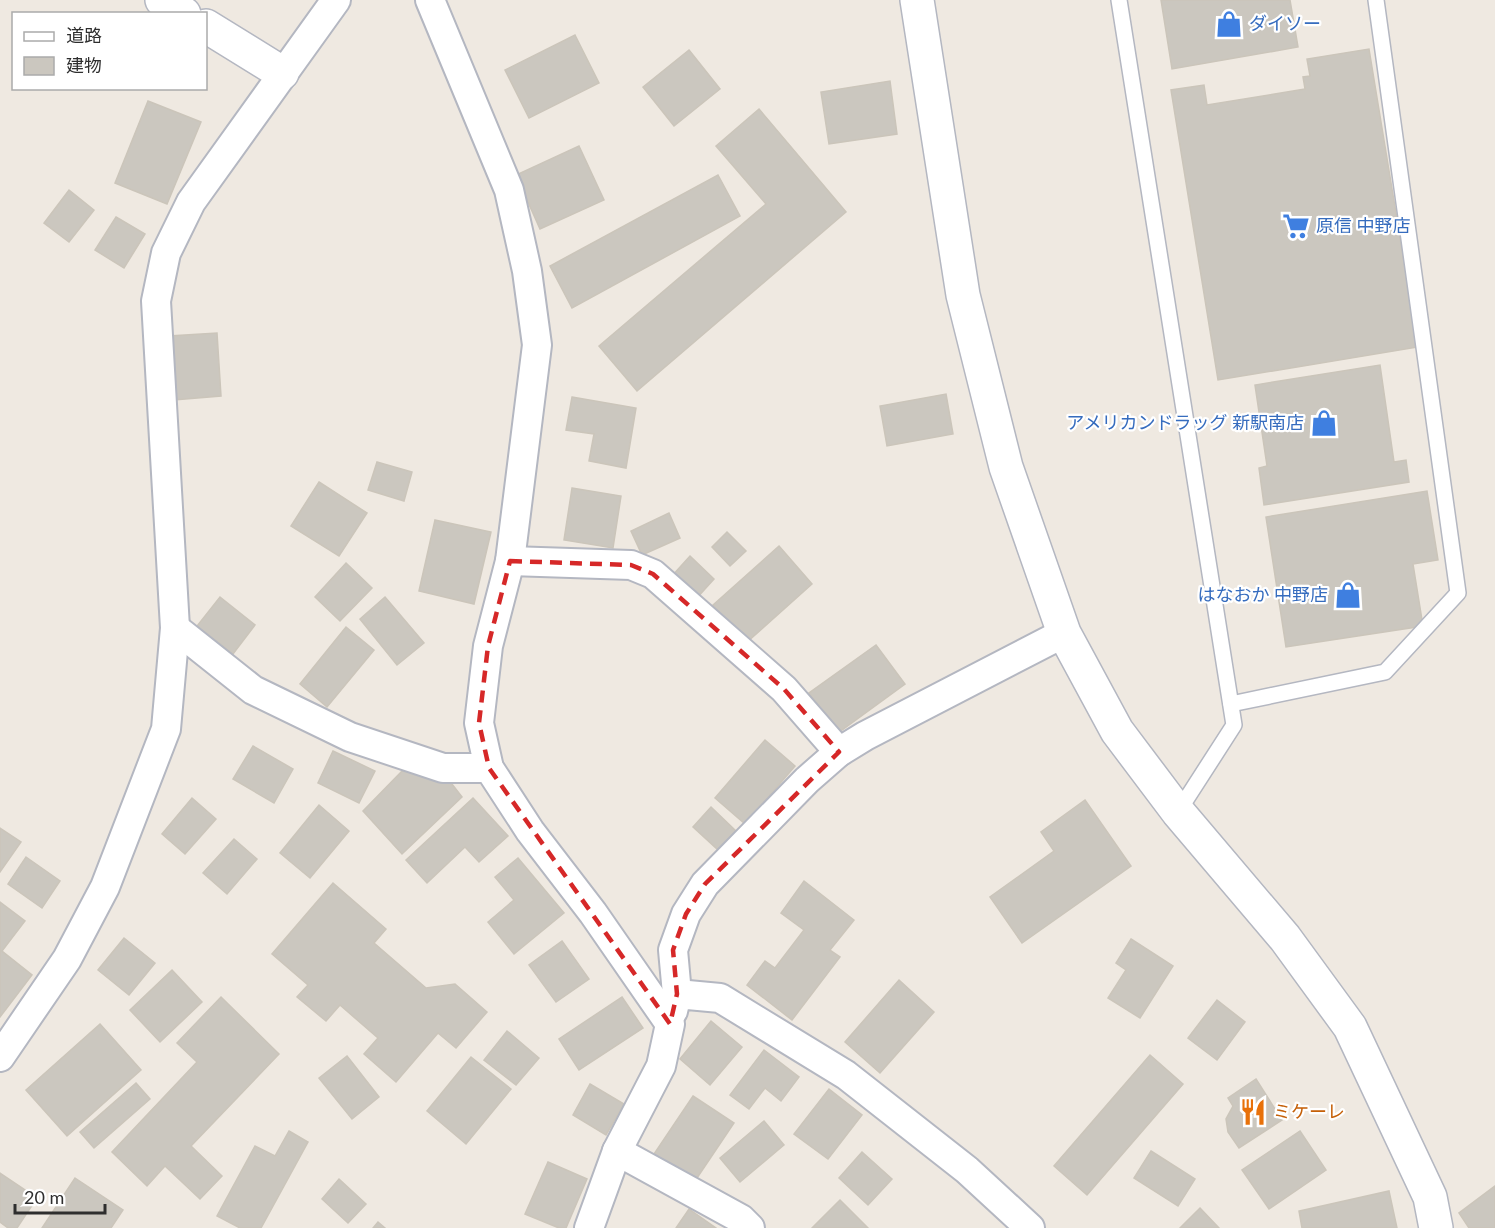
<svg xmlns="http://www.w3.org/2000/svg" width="1495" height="1228" font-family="Lato,'Noto Sans JP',sans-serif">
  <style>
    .building { fill: #cbc7bf; stroke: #cbc5ba; stroke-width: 1.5 }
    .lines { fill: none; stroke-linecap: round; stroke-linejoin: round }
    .service-casing { stroke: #b4b7c1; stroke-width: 18 }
    .minor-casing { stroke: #b4b7c1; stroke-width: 32 }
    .tertiary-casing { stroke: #b4b7c1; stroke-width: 36 }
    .service { stroke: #fff; stroke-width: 15 }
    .minor { stroke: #fff; stroke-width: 28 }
    .tertiary { stroke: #fff; stroke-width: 33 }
    .marked { fill: none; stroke: #d62828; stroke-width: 4.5; stroke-dasharray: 12 8; stroke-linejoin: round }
    .labels { text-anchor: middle; stroke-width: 4.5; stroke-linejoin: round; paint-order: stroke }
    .shop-label { font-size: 18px; fill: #366cbe; stroke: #fff; text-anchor: start }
    .food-label { font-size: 18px; fill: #c56008; stroke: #fff; text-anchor: start }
  </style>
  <rect width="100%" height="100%" fill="#efe9e1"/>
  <g class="building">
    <polygon points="1161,0 1290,0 1298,47 1172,69"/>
    <polygon points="575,35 599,83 529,118 505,70"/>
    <polygon points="1369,49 1418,347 1218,380 1171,90 1204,85 1207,105 1305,89 1303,77 1310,76 1307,59"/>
    <polygon points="689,50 720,89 674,126 643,87"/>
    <polygon points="890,81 897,134 829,144 821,92"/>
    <polygon points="148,101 201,122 167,204 115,183"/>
    <polygon points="759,109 846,212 637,391 599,346 766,204 716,146"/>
    <polygon points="579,146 604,200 540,229 516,175"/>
    <polygon points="718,175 740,216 572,308 550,266"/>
    <polygon points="69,190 94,210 69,242 44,223"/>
    <polygon points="116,217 145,234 124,268 95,250"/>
    <polygon points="217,333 221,396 174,400 169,336"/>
    <polygon points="1380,365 1394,462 1406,460 1409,482 1264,505 1259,468 1267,466 1255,385"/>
    <polygon points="946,394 953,434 887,446 880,406"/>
    <polygon points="572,397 636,408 626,468 589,461 594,434 566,430"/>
    <polygon points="377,462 412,472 404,501 368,490"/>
    <polygon points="319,482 367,513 339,556 291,526"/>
    <polygon points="572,488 621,496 613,548 564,540"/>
    <polygon points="1427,491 1438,560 1413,564 1423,626 1286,647 1266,517"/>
    <polygon points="669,513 680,538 642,555 631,531"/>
    <polygon points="435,520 491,532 474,604 419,591"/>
    <polygon points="727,532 746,551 730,566 712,547"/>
    <polygon points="779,546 812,584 746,643 713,605"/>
    <polygon points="690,556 714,579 696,599 672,576"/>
    <polygon points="346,563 372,588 340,621 315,597"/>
    <polygon points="220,597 255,625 233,654 197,626"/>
    <polygon points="385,597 424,643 397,665 360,619"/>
    <polygon points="346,627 374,650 327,707 300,684"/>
    <polygon points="876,645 905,684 838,733 809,693"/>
    <polygon points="765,740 795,766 745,824 715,798"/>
    <polygon points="253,746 293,769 274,803 233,779"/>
    <polygon points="333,751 375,771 359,803 318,783"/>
    <polygon points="402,771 448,779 462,797 402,854 363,811"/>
    <polygon points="192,798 216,819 185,854 162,834"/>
    <polygon points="473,798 508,836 479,862 465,847 427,883 406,860"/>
    <polygon points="1085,800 1131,866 1022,943 990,897 1054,851 1041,832"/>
    <polygon points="319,805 349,831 310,878 280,853"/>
    <polygon points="711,807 736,831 718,850 693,827"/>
    <polygon points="0,828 21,842 0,872"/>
    <polygon points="234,839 257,859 227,894 203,873"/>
    <polygon points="26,857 60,881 42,908 8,884"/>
    <polygon points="518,858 564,913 514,954 488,922 514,900 495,877"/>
    <polygon points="804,881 854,920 830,950 840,957 792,1020 747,985 765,961 775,968 804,930 781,913"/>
    <polygon points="333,883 386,929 374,943 426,988 455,984 487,1012 456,1048 438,1033 396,1082 364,1054 378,1038 340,1005 326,1021 297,997 308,985 272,954"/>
    <polygon points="0,902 25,921 2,951 32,975 0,1017"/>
    <polygon points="124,938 155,963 129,995 98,970"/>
    <polygon points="1131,939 1173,966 1140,1018 1108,998 1126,970 1116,963"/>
    <polygon points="562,941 589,979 556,1002 529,965"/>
    <polygon points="172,970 202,1002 160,1042 130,1010"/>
    <polygon points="899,980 934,1012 880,1073 845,1042"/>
    <polygon points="221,997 279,1054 191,1146 222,1176 200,1199 165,1166 147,1186 112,1152 197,1062 177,1043"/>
    <polygon points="622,997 643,1028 579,1070 559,1039"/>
    <polygon points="1217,1000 1245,1022 1217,1060 1188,1038"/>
    <polygon points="711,1021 742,1047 710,1085 680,1059"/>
    <polygon points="100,1024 141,1070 67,1136 26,1090"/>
    <polygon points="507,1031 539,1058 516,1085 484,1060"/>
    <polygon points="764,1050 799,1077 781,1101 765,1088 749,1109 730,1095"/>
    <polygon points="1150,1055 1183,1084 1087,1195 1054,1166"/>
    <polygon points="347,1056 379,1097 352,1119 319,1078"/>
    <polygon points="471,1057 511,1089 466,1144 427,1111"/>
    <polygon points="1256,1079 1282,1120 1239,1148 1228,1132 1226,1119 1233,1106 1228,1098"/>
    <polygon points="136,1083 150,1099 94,1148 80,1132"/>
    <polygon points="590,1084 624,1104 606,1135 573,1115"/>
    <polygon points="829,1089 862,1115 828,1159 794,1134"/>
    <polygon points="693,1096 734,1123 693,1184 652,1157"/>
    <polygon points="764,1121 784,1145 740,1182 720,1158"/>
    <polygon points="289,1131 308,1142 261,1228 240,1228 217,1216 255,1146 275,1156"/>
    <polygon points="1300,1131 1326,1170 1269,1209 1242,1170"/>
    <polygon points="1151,1151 1195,1179 1178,1206 1134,1178"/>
    <polygon points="862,1152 892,1179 868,1205 839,1178"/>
    <polygon points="548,1162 587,1179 566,1228 559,1228 525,1214"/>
    <polygon points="0,1173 37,1198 17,1228 8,1228 0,1222"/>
    <polygon points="75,1178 123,1210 111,1228 42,1228"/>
    <polygon points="339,1179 366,1204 348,1223 322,1199"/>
    <polygon points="1495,1186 1495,1228 1469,1228 1459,1213"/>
    <polygon points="1389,1191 1397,1228 1302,1228 1299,1211"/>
    <polygon points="840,1200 868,1228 812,1228"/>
    <polygon points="1200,1208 1219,1228 1180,1228"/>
    <polygon points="689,1209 716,1228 676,1228"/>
    <polygon points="378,1222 385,1228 373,1228"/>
  </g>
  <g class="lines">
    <defs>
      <g id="service">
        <polyline points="1119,0 1234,725 1178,812"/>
        <polyline points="1231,704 1385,672 1458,593 1376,0"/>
      </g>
      <g id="minor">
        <polyline points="430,0 509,190 527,271 537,345 510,561 488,646 479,723 489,768 530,831 593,913 670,1024 661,1066 617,1151 589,1228"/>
        <polyline points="510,561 631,565 653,574 784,689 839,752"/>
        <polyline points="175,628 253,690 350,737 443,768 489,768"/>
        <polyline points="677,994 673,950 686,914 705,884 807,780 839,752 865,736 1064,633"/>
        <polyline points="673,1011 677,994 720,998 846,1075 967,1170 1030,1228"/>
        <polyline points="0,1057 67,959 105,887 166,729 175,628 156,301 166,253 191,202 336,0"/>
        <polyline points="617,1151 741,1219 750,1228"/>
      </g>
      <g id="tertiary">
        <polyline points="162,0 184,14"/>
        <polyline points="917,0 963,295 1006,467 1064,633 1117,731 1178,812 1285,938 1350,1027 1430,1197 1436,1228"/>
        <polyline points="206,26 282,73"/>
      </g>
    </defs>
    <use href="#service" class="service-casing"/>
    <use href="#minor" class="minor-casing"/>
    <use href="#tertiary" class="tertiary-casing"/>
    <use href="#service" class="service"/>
    <use href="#minor" class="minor"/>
    <use href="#tertiary" class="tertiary"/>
  </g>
  <path class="marked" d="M510,561L631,565L653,574L784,689L839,752L705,884L686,914L673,950L677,994L670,1024L489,768L479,723L488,646Z"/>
  <defs>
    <symbol id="shop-bare" viewBox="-9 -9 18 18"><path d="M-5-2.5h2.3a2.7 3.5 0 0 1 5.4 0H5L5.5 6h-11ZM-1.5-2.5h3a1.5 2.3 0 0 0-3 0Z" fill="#3f7fe0" stroke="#fff" stroke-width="2.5" paint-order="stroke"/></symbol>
    <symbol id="supermarket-bare" viewBox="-9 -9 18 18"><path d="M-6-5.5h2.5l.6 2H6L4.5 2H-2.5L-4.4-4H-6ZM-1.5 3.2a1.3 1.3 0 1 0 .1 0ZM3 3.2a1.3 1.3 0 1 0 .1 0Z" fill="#3f7fe0" stroke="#fff" stroke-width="2.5" paint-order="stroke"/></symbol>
    <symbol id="restaurant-bare" viewBox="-9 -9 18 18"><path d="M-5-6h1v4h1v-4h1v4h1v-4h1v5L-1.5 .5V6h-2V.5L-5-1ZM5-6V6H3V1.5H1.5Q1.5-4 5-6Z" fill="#e8710a" stroke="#fff" stroke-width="2.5" paint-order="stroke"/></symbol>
  </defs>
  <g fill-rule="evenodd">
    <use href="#shop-bare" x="1210" y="5" width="38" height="38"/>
    <use href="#supermarket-bare" x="1277" y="207" width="38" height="38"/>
    <use href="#shop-bare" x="1305" y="404" width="38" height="38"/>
    <use href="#shop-bare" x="1329" y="576" width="38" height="38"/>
    <use href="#restaurant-bare" x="1234" y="1093" width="38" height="38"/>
  </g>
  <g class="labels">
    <g class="shop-label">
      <text x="1249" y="30">ダイソー</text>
      <text x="1316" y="232">原信 中野店</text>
      <text x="1304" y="429" text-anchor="end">アメリカンドラッグ 新駅南店</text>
      <text x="1328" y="601" text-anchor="end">はなおか 中野店</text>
    </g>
    <g class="food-label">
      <text x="1273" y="1118">ミケーレ</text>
    </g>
  </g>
  <rect x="12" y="12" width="195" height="78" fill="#ffffff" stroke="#ababab" stroke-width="1.5"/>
  <rect x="24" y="32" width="30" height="9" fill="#ffffff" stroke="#ababab" stroke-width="1.5"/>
  <text x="66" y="42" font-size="18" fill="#2e2e2e">道路</text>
  <rect x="24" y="57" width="30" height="18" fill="#cbc7bf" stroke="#ababab" stroke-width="1.5"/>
  <text x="66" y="72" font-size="18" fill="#2e2e2e">建物</text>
  <path d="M15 1204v9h90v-9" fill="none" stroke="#2e2e2e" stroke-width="3"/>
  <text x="24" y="1204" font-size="18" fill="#2e2e2e" stroke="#ffffff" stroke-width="4.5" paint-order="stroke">20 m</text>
</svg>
